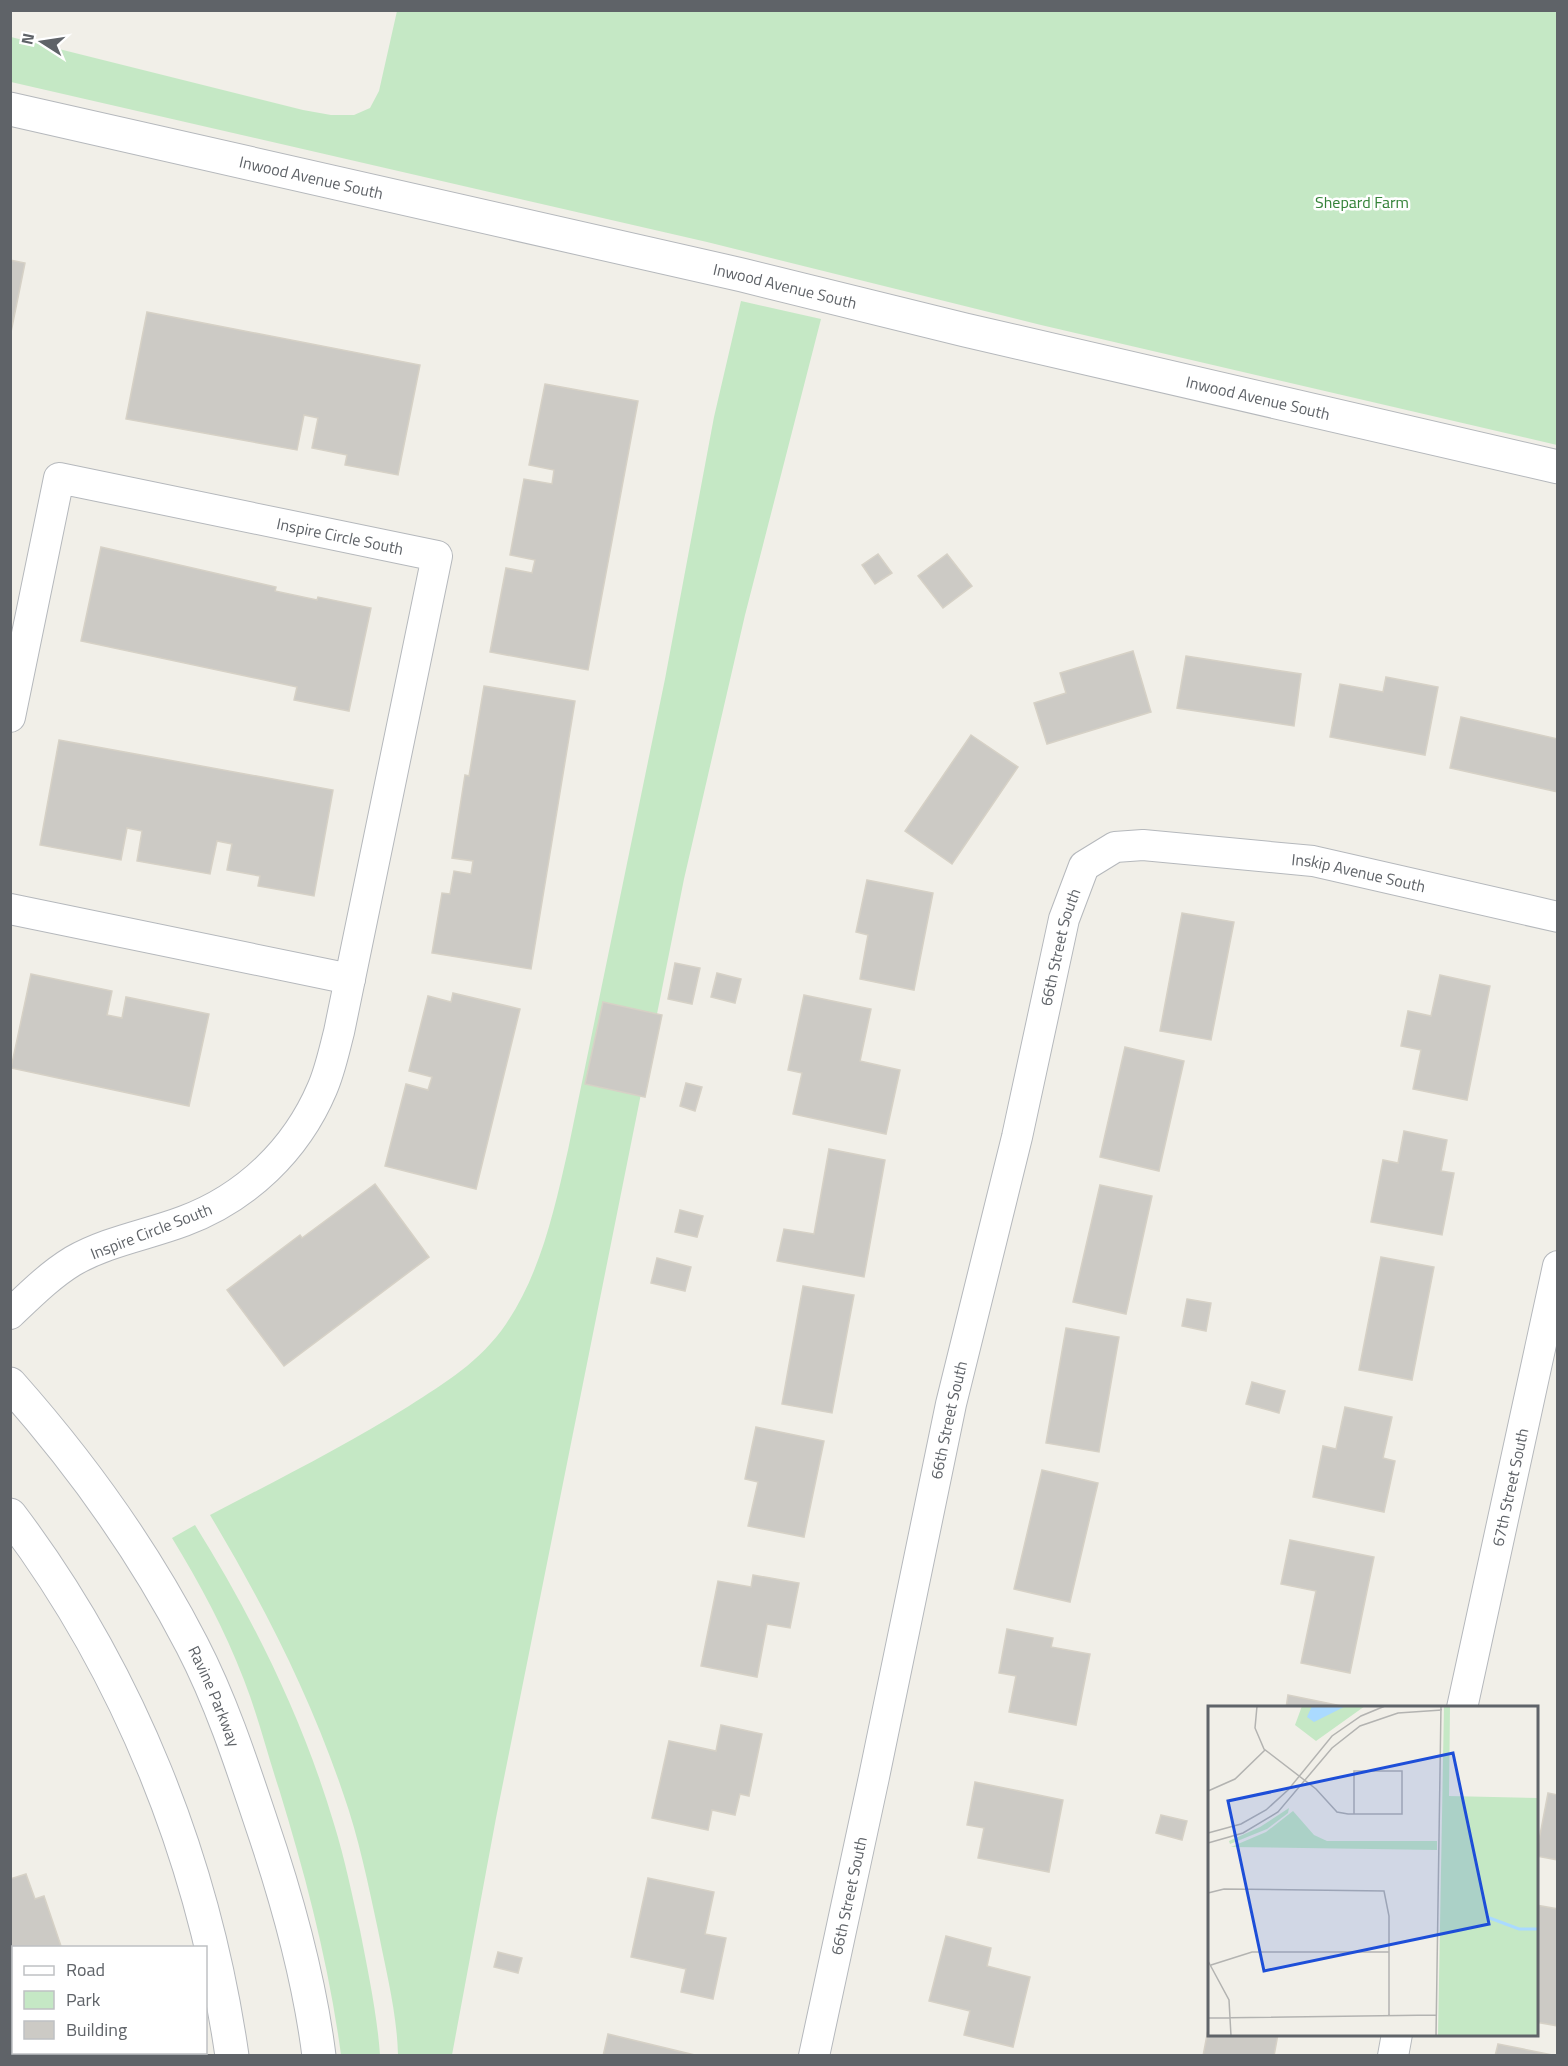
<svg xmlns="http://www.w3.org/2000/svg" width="1568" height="2066" font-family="'Titillium Web',sans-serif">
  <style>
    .green { fill: #c5e8c5 }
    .building { fill: #cccac5; stroke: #d6d1c6; stroke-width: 1.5 }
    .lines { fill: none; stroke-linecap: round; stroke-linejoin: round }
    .minor-casing { stroke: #b5b8bc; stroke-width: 32 }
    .tertiary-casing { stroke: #b5b8bc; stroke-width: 35 }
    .minor { stroke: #fff; stroke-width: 30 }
    .tertiary { stroke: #fff; stroke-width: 33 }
    .labels { text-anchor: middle; stroke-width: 5; stroke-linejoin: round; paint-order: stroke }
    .street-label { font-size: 16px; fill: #5f6368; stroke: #fff }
    .park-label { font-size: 16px; fill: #348238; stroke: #fff }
    .inset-river { fill: none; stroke: #aadaff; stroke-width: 3 }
    .inset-road { fill: none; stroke: #b3b3b1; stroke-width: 1.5 }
    .view { fill: #1d4ed8; fill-opacity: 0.15; stroke: #1d4ed8; stroke-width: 3 }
    .inset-edge { fill: none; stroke: #5f6368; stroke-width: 3 }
  </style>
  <rect width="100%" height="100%" fill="#f1efe8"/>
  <g class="green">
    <polygon points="397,11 1557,11 1557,445 1041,325 707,242 11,82 11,37 303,110 331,115 354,115 370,108 379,91"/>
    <path d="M741,301L821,319L745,615L684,879L496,1818L452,2055H398C397,2013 386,1971 378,1930C368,1884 359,1838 343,1793C310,1695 263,1604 210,1515C277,1480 345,1446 409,1406C446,1382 480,1362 506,1324C541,1272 554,1211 568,1150L665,679L714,417Z"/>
    <path d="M195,1525C253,1618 303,1719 334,1824C345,1859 352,1895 360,1930C368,1972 377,2013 380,2055H341C329,1965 306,1877 279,1789C267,1753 258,1716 244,1680C225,1630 200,1584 172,1538Z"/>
  </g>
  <g class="building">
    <polygon points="10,260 25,263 10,337"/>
    <polygon points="147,312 420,365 398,475 345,465 347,455 312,448 318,418 304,415 297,450 126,419"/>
    <polygon points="545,384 638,401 588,670 490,652 506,568 532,573 535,560 510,555 524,479 552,484 554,470 529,465"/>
    <polygon points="101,547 276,587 275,591 317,600 318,597 371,608 349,711 294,700 297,687 81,641"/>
    <polygon points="878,554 892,573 875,584 862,565"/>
    <polygon points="947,554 972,586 943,608 918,576"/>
    <polygon points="1133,651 1151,712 1047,744 1034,703 1066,693 1060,673"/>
    <polygon points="1186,656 1301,674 1294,726 1177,708"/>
    <polygon points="1386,677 1438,687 1425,755 1330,737 1340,684 1383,692"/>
    <polygon points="484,686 575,701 531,969 432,953 442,893 450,894 454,871 471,874 473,861 452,858 465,775 469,776"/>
    <polygon points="1461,717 1558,739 1558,792 1450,768"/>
    <polygon points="971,735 1018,767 952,864 905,831"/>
    <polygon points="59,740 333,790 314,896 258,886 260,876 227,870 232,844 217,841 210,874 137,861 142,831 127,828 121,860 40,845"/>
    <polygon points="867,880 933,893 914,990 860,979 868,935 856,932"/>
    <polygon points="1182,913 1234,922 1211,1040 1160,1031"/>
    <polygon points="675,963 700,968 692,1004 668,999"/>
    <polygon points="717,973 741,979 735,1003 711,997"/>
    <polygon points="31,974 112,991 107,1015 122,1018 126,997 209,1014 189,1106 11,1068"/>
    <polygon points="1440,975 1490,986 1467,1100 1413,1089 1421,1050 1401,1046 1408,1011 1431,1016"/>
    <polygon points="453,993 520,1009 476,1189 385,1166 406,1084 428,1090 432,1077 409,1071 428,996 451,1002"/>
    <polygon points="804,995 871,1009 860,1061 900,1070 886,1134 793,1114 802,1073 788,1070"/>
    <polygon points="603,1002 662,1015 645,1097 585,1084"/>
    <polygon points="1125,1047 1184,1061 1159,1171 1100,1157"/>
    <polygon points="686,1083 702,1087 695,1111 680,1106"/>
    <polygon points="1404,1131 1447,1140 1441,1171 1454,1173 1442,1235 1371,1222 1383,1160 1398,1163"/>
    <polygon points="829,1149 885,1160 864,1277 777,1261 784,1229 814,1234"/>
    <polygon points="375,1184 429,1257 284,1366 227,1290 300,1235 302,1238"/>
    <polygon points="1100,1185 1152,1196 1126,1314 1073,1302"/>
    <polygon points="680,1210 703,1216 697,1237 675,1232"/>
    <polygon points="1381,1257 1434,1267 1412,1380 1359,1370"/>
    <polygon points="657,1258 691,1267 685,1291 651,1283"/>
    <polygon points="803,1286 854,1295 832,1413 782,1404"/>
    <polygon points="1187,1299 1211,1303 1206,1331 1182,1326"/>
    <polygon points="1066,1328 1119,1337 1099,1452 1046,1443"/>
    <polygon points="1252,1382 1285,1391 1279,1413 1246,1404"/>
    <polygon points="1345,1407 1392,1417 1383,1458 1395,1461 1384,1512 1313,1497 1323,1446 1336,1449"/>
    <polygon points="756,1427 824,1441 804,1537 748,1526 758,1482 745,1479"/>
    <polygon points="1042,1470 1098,1483 1070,1602 1014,1589"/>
    <polygon points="1290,1540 1374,1557 1350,1673 1301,1663 1316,1591 1281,1584"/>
    <polygon points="753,1575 799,1583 790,1628 767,1624 757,1677 701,1666 718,1581 751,1587"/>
    <polygon points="1007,1629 1053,1638 1051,1647 1090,1654 1076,1725 1009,1712 1016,1676 999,1673"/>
    <polygon points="1288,1695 1347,1707 1347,1708 1286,1708"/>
    <polygon points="721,1725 762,1734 749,1796 740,1794 735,1815 712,1810 708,1830 652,1818 669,1741 716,1751"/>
    <polygon points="975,1782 1063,1800 1049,1872 978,1858 984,1828 967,1825"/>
    <polygon points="1548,1793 1558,1795 1558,1860 1536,1856"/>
    <polygon points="1161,1815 1187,1821 1182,1840 1156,1833"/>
    <polygon points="26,1874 35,1899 44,1896 61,1946 56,1948 14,1948 14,1960 10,1961 10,1879"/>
    <polygon points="648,1878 714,1892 705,1934 726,1938 713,1999 681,1992 686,1969 631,1957"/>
    <polygon points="1536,1905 1558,1909 1558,2026 1536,2022"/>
    <polygon points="946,1936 991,1948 987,1966 1030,1977 1013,2047 964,2035 970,2011 929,2001"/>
    <polygon points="498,1952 522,1958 518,1973 494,1967"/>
    <polygon points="1210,2019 1210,2034 1278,2034 1274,2056 1203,2056"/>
    <polygon points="608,2034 699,2056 603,2056"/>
    <polygon points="1498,2044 1553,2055 1553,2056 1495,2056"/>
  </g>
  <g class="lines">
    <defs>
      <g id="minor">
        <path id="s1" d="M10,717L59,478L437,556L339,1032C334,1051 330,1071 322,1089C296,1150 246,1198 184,1221C147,1235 108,1241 73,1261C50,1275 30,1295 10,1314"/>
        <polyline points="10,909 350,979"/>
        <path id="s2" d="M1462,1708L1558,1266"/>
        <path id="s3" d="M814,2056L874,1777L951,1404L1017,1137L1064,919L1084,866L1115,847L1143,845L1313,861L1558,917"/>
        <polyline points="1393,2056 1397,2034"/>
      </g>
      <g id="tertiary">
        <path id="s4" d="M10,109L742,275L965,330L1558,467"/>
        <path id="s5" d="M10,1384C81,1464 143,1550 192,1645C221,1701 241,1762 261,1822C287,1898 309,1976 319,2056"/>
        <path d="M10,1515C129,1672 204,1861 232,2056"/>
      </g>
    </defs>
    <use href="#minor" class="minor-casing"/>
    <use href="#tertiary" class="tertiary-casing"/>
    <use href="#minor" class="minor"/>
    <use href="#tertiary" class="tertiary"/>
  </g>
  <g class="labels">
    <g class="street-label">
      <text dy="6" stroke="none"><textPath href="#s4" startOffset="309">Inwood Avenue South</textPath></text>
      <text dy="6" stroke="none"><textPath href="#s4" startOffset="795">Inwood Avenue South</textPath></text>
      <text dy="6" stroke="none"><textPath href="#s4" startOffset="1281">Inwood Avenue South</textPath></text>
      <text dy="6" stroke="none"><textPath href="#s1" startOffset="531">Inspire Circle South</textPath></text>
      <text dy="6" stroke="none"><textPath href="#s3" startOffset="1503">Inskip Avenue South</textPath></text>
      <text dy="6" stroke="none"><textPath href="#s3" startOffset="1136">66th Street South</textPath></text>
      <text transform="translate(151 1231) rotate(-21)" y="6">Inspire Circle South</text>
      <text dy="6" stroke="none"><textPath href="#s3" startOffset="650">66th Street South</textPath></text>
      <text dy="6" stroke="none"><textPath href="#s2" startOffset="226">67th Street South</textPath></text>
      <text dy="6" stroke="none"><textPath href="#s5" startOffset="375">Ravine Parkway</textPath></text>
      <text dy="6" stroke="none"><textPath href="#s3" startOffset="164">66th Street South</textPath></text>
    </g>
    <g class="park-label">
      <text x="1362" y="208">Shepard Farm</text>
    </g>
  </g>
  <g transform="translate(1208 1706)">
    <rect width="330" height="330" fill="#f1efe8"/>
    <path d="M94,0H157L108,35L87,19ZM236,0H242L241,90L330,92V330H230ZM81,102L80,107L59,123L22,138L21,135L52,121ZM85,105L106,129L119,135H229V144L23,141L58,126Z" fill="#c5e8c5"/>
    <path d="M104,0H138L106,16L99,11Z" fill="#aadaff"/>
    <path class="inset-river" d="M279,211L311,223H330"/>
    <path class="inset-road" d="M49,0L47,22L56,43L108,83L129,106L140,108H194V65H146V108M0,85L27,73L57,44M0,127L33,118L58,104L80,84L124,30L153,10L177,0M0,137L35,127L70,106L124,42L152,20L190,7L234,4M0,187L16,183L176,185L181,210V309M0,255L21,294L23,330M3,259L44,246H181M0,312L228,309M228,330L233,0"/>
    <path class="view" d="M245,47L281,218L56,265L20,95Z"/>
    <rect width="330" height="330" class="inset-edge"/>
  </g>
  <rect width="1568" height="2066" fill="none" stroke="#5f6368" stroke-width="24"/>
  <rect x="12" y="1946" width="195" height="108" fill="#ffffff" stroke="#bfc1c3" stroke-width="1.5"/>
  <rect x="24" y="1966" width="30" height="9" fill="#ffffff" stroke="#bfc1c3" stroke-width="1.5"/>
  <text x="66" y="1976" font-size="18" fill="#5f6368">Road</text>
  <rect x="24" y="1991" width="30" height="18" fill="#c5e8c5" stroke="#bfc1c3" stroke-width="1.5"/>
  <text x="66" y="2006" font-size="18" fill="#5f6368">Park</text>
  <rect x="24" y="2021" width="30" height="18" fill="#cccac5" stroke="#bfc1c3" stroke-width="1.5"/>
  <text x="66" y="2036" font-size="18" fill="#5f6368">Building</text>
  <g transform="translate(42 42) rotate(282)" stroke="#ffffff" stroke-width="4.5" paint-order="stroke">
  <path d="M0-4.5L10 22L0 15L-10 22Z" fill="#5f6368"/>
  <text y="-9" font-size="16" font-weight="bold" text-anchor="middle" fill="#5f6368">N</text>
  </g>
</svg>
